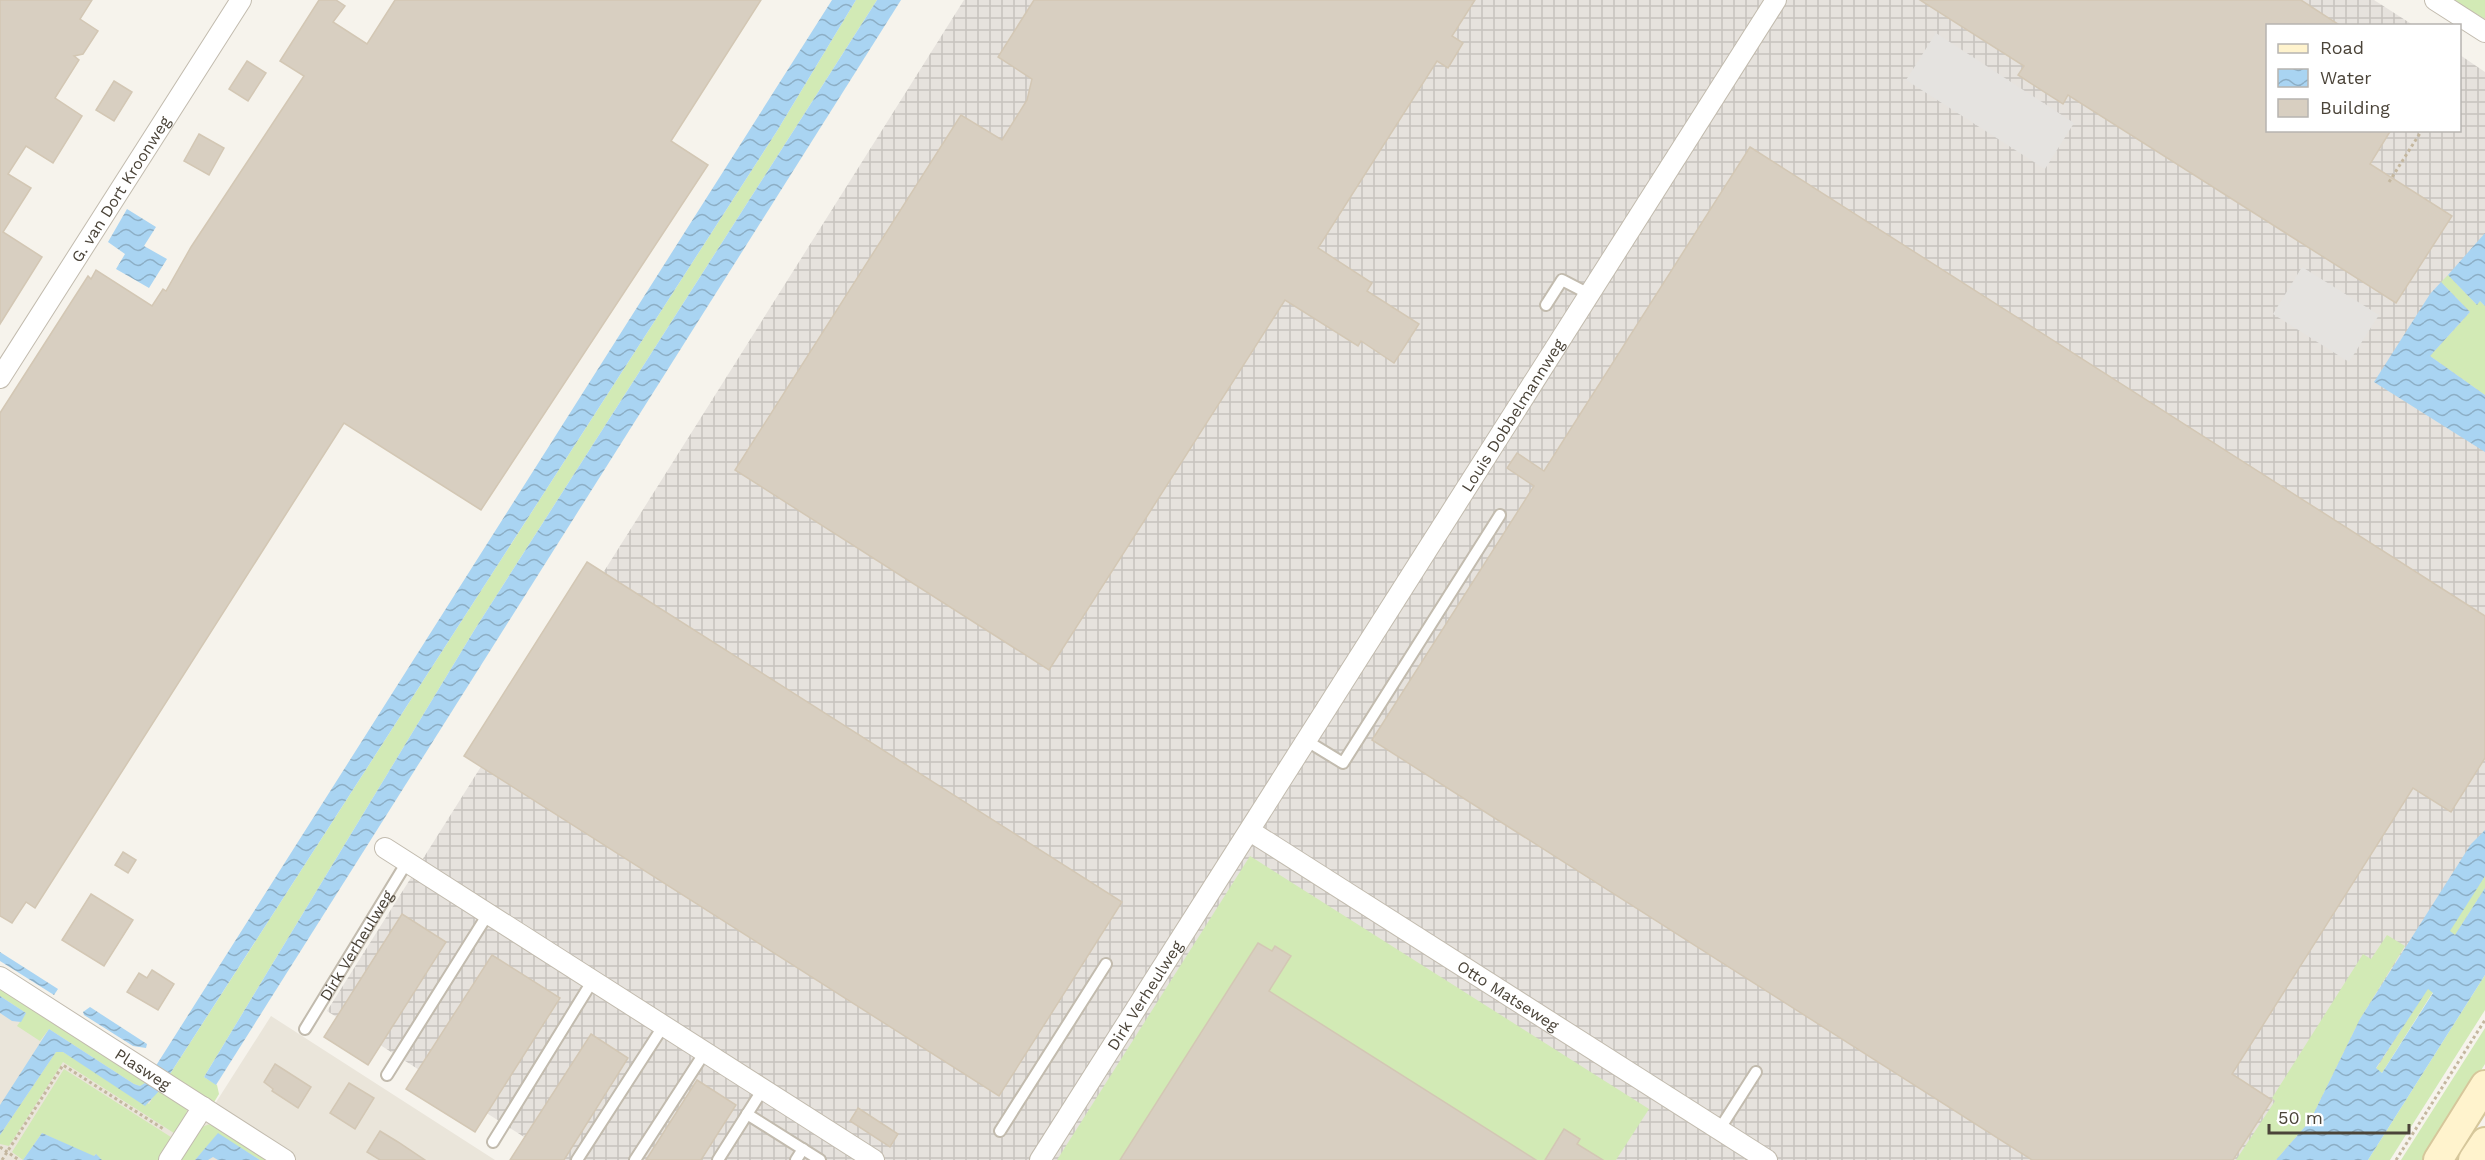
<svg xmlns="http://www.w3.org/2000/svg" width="2485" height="1160" font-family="'Work Sans',sans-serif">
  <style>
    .residential { fill: #eae5da }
    .industrial { fill: url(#industrial-grid) }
    .grass { fill: #d2eab5 }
    .parking { fill: #e5e3e0 }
    .water { fill: url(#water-waves); fill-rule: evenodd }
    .building { fill: #d8cfc1; stroke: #d3c7b4; stroke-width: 1.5 }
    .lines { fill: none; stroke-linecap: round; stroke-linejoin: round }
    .lane-casing { stroke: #c2bbae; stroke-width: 14 }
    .street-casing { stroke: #c2bbae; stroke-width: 22 }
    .secondary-casing { stroke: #d6c79b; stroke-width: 32 }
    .path { stroke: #c4b79f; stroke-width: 3; stroke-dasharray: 3 3; stroke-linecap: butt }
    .lane { stroke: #fff; stroke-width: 10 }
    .street { stroke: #fff; stroke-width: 20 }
    .secondary { stroke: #fff3cd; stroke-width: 28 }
    .labels { text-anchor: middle; stroke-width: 4.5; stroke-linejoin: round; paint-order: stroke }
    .street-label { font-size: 16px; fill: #4b4439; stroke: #fff }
  </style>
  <defs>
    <pattern id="industrial-grid" width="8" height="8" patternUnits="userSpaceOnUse" patternTransform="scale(1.5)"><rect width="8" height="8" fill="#e6e2dd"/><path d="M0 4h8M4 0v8" fill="none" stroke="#c7c3be"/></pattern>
    <pattern id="water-waves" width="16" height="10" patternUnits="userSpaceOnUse" patternTransform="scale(1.5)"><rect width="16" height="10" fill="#a9d4f2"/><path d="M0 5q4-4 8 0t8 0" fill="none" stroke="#8caec5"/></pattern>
  </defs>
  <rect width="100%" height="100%" fill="#f6f3ec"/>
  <polygon class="residential" points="0,989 206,1118 271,1016 495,1160 0,1160"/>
  <polygon class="industrial" points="964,0 2374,0 2413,25 2268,26 2268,130 2460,130 2460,55 2485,72 2485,911 2323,1160 560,1160 327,1011"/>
  <g class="grass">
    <polygon points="856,0 877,0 475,629 204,1077 217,1085 219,1094 213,1104 170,1074 777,131"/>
    <polygon points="2452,0 2485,0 2485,19"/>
    <polygon points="2448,275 2476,304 2480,301 2485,306 2485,395 2430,356 2470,312 2441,282"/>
    <polygon points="1250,856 1649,1109 1616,1160 1057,1160"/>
    <polygon points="2485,876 2485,888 2455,935 2449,931"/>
    <polygon points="2387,935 2405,946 2360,1019 2310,1121 2276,1160 2236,1160 2275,1101 2272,1098 2363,954 2371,959"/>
    <polygon points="2485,975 2485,1010 2390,1160 2368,1160"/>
    <polygon points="0,987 135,1073 145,1083 140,1086 134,1084 49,1029 40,1041 17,1026 26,1013 0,996"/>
    <polygon points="2428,988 2433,992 2382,1073 2376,1069"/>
    <polygon points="2485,1028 2485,1064 2424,1160 2401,1160"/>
    <polygon points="56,1052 63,1052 149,1104 157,1090 165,1096 168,1093 186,1107 187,1111 177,1135 63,1062 9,1146 0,1144 0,1135"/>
    <polygon points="64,1069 174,1139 160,1160 102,1160 95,1154 94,1157 42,1133 23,1160 12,1152"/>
    <polygon points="210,1124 215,1124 273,1160 260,1160 218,1134 195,1160 178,1160 199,1128"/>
  </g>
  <g class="parking">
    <polygon points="1936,33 2074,123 2045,169 1906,80"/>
    <polygon points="2302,267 2379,315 2349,362 2273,314"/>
  </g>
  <g class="water">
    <polygon points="832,0 856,0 777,131 159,1091 145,1106 63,1052 56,1052 0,1135 0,1105 49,1029 134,1084 140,1086 145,1083"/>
    <polygon points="877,0 901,0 216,1085 204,1077 475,629"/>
    <polygon points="127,209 156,227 144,246 167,259 149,288 116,269 125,254 108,242"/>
    <polygon points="2485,233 2485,306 2480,301 2477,305 2448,275"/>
    <polygon points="2441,282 2470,312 2430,356 2485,395 2485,452 2374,382 2430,294"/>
    <path d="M2485,830V876L2450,931L2455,935L2485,888V975L2368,1160H2276L2310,1121L2360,1019L2471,844ZM2428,989L2433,993L2382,1073L2376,1068Z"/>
    <polygon points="0,952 58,989 54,995 0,961"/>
    <polygon points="0,996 26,1013 21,1022 12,1021 0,1013"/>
    <polygon points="90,1007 147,1044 146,1048 133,1046 84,1015 83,1012"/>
    <polygon points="42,1133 94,1156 96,1154 102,1160 23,1160"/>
    <polygon points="218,1133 260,1160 218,1160 213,1157 208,1160 195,1160"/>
  </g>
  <g class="building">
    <polygon points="0,0 92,0 80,19 98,31 83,54 74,56 79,60 55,98 82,116 53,163 26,146 8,174 31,188 3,232 42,257 0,324"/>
    <polygon points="319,0 336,0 345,6 333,22 367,44 395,0 761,0 671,141 708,165 481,510 344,423 35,908 26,902 12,923 0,916 0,413 88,276 91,279 96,270 152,306 163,289 166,291 191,247 304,76 280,61"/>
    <polygon points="1034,0 1475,0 1452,36 1463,43 1448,68 1437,61 1318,248 1372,283 1367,291 1419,324 1394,363 1361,341 1358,346 1285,300 1049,670 735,470 961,115 1002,140 1027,100 1032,79 998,57"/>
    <polygon points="1920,0 2301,0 2341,26 2268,26 2268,130 2391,130 2370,164 2452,216 2396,303 2068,95 2063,104 2018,75 2024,66"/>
    <polygon points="247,61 266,73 248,101 229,89"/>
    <polygon points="114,81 132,92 114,121 96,110"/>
    <polygon points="199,134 224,148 209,175 184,161"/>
    <polygon points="1750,147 2485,616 2485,758 2451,812 2413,788 2232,1074 2272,1100 2233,1160 2032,1160 1372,740 1534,486 1507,468 1517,453 1544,471"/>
    <polygon points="587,562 1122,902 999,1096 464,756"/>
    <polygon points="123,852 136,860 128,873 115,865"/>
    <polygon points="91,894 133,920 104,966 62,940"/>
    <polygon points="402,914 446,942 368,1065 324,1037"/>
    <polygon points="1258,943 1272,951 1275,946 1291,956 1269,991 1536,1160 1120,1160"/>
    <polygon points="492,955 560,998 475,1132 406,1089"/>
    <polygon points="152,970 174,984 158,1010 127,992 139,973 147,978"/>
    <polygon points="591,1034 628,1058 564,1160 510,1160"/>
    <polygon points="275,1064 311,1087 298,1108 272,1091 273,1089 264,1082"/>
    <polygon points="697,1080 736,1105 701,1160 646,1160"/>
    <polygon points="349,1083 374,1098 355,1129 330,1113"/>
    <polygon points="858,1108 898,1134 890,1147 850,1121"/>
    <polygon points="1564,1129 1580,1139 1577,1144 1603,1160 1545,1160"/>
    <polygon points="380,1131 398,1142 425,1160 380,1160 367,1152"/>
  </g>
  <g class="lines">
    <defs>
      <g id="lane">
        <polyline points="1546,305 1562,280 1589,294"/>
        <polyline points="1307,741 1343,763 1500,515"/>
        <path id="s1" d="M305,1029L407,862"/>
        <polyline points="387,1075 488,914"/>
        <polyline points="747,1114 820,1160"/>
        <polyline points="1719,1130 1756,1072"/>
        <polyline points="1000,1131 1106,964"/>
        <polyline points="493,1142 593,980"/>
        <polyline points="577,1160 664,1025"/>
        <polyline points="635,1160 705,1052"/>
        <polyline points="718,1160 763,1089"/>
        <polyline points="796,1160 803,1149"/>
      </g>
      <g id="street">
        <polyline points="2435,0 2485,32"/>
        <path id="s2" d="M0,378L241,0"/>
        <path id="s3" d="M1250,831L1767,1160"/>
        <polyline points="385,848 874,1160"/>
        <path id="s4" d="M0,977L285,1160"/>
        <polyline points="169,1160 203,1107"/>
        <path id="s5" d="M1040,1160L1776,0"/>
      </g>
      <g id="secondary">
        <polyline points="2438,1160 2485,1085"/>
        <polyline points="2473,1160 2485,1142"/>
      </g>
    </defs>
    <use href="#lane" class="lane-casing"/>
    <use href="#street" class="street-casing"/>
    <use href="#secondary" class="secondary-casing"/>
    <g class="path">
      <polyline points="2389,182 2422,130"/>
      <polyline points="0,1147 19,1160"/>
      <polyline points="2,1160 63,1065 165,1130"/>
      <polyline points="2396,1160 2485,1020"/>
    </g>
    <use href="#lane" class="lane"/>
    <use href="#street" class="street"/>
    <use href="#secondary" class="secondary"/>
  </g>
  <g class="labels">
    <g class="street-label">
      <text dy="6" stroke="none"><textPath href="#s2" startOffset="224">G. van Dort Kroonweg</textPath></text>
      <text dy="6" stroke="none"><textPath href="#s5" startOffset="882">Louis Dobbelmannweg</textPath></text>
      <text dy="6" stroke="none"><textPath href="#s1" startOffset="98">Dirk Verheulweg</textPath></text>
      <text dy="6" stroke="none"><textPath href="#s5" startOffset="195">Dirk Verheulweg</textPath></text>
      <text dy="6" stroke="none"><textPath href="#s3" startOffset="306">Otto Matseweg</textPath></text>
      <text dy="6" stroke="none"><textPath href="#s4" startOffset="170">Plasweg</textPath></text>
    </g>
  </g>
  <rect x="2266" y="24" width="195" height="108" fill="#ffffff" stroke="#b7b4b0" stroke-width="1.5"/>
  <rect x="2278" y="44" width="30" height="9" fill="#fff3cd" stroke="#b7b4b0" stroke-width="1.5"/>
  <text x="2320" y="54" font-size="18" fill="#4b4439">Road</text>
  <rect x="2278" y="69" width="30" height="18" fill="url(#water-waves)" stroke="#b7b4b0" stroke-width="1.5"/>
  <text x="2320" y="84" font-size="18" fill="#4b4439">Water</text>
  <rect x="2278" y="99" width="30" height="18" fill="#d8cfc1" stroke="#b7b4b0" stroke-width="1.5"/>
  <text x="2320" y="114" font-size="18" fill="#4b4439">Building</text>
  <path d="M2269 1124v9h140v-9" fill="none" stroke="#4b4439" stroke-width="3"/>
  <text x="2278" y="1124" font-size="18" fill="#4b4439" stroke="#ffffff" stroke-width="4.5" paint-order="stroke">50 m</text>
</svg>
